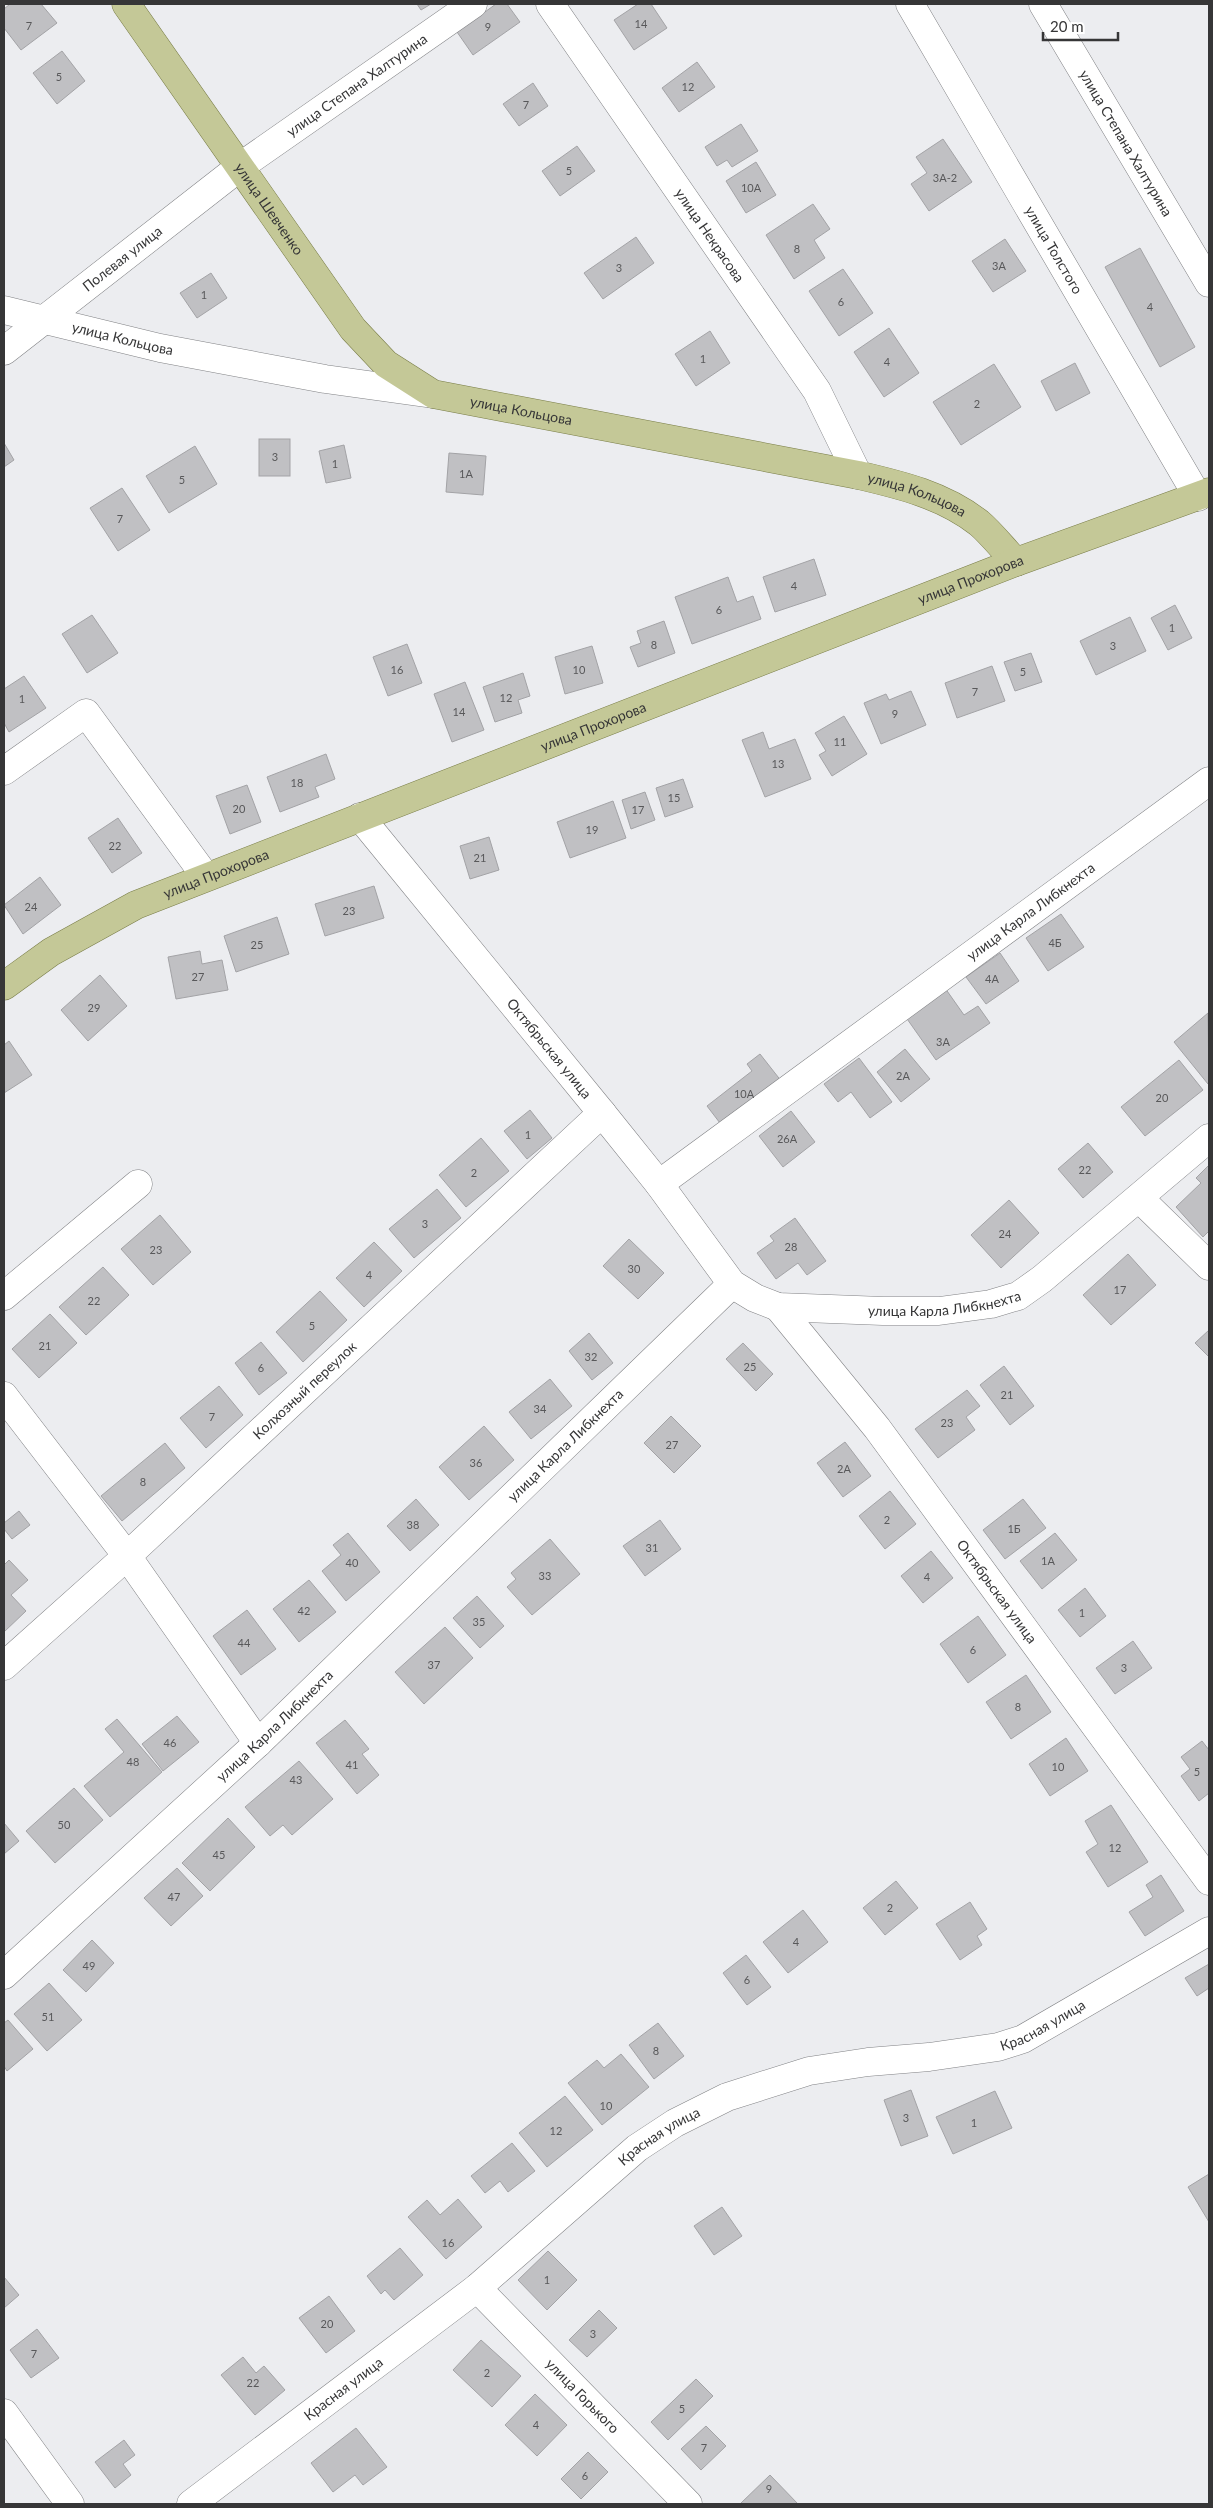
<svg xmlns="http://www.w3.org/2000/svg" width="1213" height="2508" font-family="Lato,sans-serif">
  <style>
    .building { fill: #c0c0c3; stroke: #a3a3a6 }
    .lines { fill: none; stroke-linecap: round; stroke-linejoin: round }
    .minor-casing { stroke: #818285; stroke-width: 29 }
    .major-casing { stroke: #797d48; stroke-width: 29 }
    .minor { stroke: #fff; stroke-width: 28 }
    .major { stroke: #c4c897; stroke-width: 28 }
    .labels { text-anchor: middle; stroke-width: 5; stroke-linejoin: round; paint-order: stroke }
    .number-label { font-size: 11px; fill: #58585a }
    .street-label { font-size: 14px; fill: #363637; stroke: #fff }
  </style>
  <rect width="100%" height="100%" fill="#ecedf0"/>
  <g class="building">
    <polygon points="10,4 41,4 57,23 21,50 4,28 4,9"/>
    <polygon points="417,4 431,4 421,10"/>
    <polygon points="496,4 507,4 520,22 473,55 457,32"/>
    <polygon points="638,4 651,4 667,28 634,50 614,20"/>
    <polygon points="62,51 85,81 57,104 33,73"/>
    <polygon points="697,62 715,87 679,112 662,88"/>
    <polygon points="533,83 548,106 519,126 503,104"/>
    <polygon points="741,124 758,151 732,167 727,160 717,166 705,147"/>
    <polygon points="943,139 972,182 929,211 911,184 927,173 916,157"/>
    <polygon points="577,146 595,171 560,196 542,171"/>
    <polygon points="756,162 776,195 746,213 726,181"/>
    <polygon points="813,204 830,229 814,240 825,258 794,279 766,235"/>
    <polygon points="636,237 654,263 603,299 584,273"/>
    <polygon points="1005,239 1026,271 993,292 972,261"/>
    <polygon points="1140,248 1195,347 1160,367 1105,267"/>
    <polygon points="843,269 873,313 839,336 809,291"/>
    <polygon points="211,273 227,298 197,318 180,293"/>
    <polygon points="889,328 919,373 884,397 854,352"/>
    <polygon points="710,331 730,363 696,386 675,354"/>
    <polygon points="1075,363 1090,393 1056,411 1041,381"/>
    <polygon points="994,364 1021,407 961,445 933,402"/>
    <rect x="259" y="439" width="31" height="37"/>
    <polygon points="4,443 14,460 4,467"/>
    <polygon points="344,445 351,478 326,483 319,451"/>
    <polygon points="195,446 217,484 169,513 146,476"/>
    <polygon points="449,453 486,456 483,495 446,492"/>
    <polygon points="122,488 150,530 118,551 90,508"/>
    <polygon points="814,559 826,595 775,612 763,577"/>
    <polygon points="728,577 737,602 753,596 761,619 692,644 675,597"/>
    <polygon points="1175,605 1192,638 1168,650 1151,618"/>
    <polygon points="92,615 118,653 87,673 62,634"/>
    <polygon points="1130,617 1146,651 1096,675 1080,641"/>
    <polygon points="664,621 675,653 638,667 630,647 641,643 637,631"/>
    <polygon points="407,644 422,683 388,696 373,657"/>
    <polygon points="592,646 603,683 565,694 555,657"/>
    <polygon points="1031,653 1042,682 1015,691 1004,662"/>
    <polygon points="992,666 1005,701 957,718 945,683"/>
    <polygon points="523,673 530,696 518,700 522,713 495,722 483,687"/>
    <polygon points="24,676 46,708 9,732 4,723 4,689"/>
    <polygon points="465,682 484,730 452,742 434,694"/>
    <polygon points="911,691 926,725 881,744 864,703 886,694 889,700"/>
    <polygon points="844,716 867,754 832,776 819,755 826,751 815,733"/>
    <polygon points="763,732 769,749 795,739 811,779 765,797 742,740"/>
    <polygon points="326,754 335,779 315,787 319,797 280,812 267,777"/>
    <polygon points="683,779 693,807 665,817 656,788"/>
    <polygon points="247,785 261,822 230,834 216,796"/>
    <polygon points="645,792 655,820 631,829 622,800"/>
    <polygon points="613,801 626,838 570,858 557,822"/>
    <polygon points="118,818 142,853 112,873 88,838"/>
    <polygon points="489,837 499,870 470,879 460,846"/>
    <polygon points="40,877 61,905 23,934 4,905"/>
    <polygon points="374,886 384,918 325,936 315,904"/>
    <polygon points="1061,914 1084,947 1048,971 1026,938"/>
    <polygon points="277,917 289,954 236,972 224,936"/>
    <polygon points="200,951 202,964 222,960 228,990 176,999 168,957"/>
    <polygon points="1000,953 1019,981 986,1004 966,977"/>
    <polygon points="100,975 127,1006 88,1041 61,1010"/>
    <polygon points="945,988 964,1015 978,1006 990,1023 936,1060 905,1016"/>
    <polygon points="1208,1013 1209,1083 1208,1084 1174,1042"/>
    <polygon points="9,1041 32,1075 4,1093 4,1045"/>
    <polygon points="905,1049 930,1079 901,1102 877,1072"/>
    <polygon points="760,1054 782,1082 723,1127 707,1106 752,1071 747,1064"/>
    <polygon points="859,1058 892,1102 870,1118 851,1092 838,1102 824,1084"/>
    <polygon points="1179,1060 1203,1090 1145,1136 1121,1107"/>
    <polygon points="530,1110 552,1138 527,1159 504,1131"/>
    <polygon points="791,1111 815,1142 783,1167 759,1136"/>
    <polygon points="481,1138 509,1171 466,1207 439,1175"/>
    <polygon points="1088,1143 1113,1172 1083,1198 1058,1169"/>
    <polygon points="1209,1165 1209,1231 1203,1237 1176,1207 1201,1183 1196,1178"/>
    <polygon points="437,1189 461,1218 414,1258 389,1229"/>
    <polygon points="1009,1200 1039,1233 1001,1268 971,1235"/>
    <polygon points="160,1215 191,1252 153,1285 121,1249"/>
    <polygon points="795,1218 826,1261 807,1275 798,1263 776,1279 757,1253 774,1241 770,1236"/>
    <polygon points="629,1239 664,1273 638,1299 603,1266"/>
    <polygon points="374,1242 402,1271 364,1307 336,1278"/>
    <polygon points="1128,1254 1156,1285 1111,1325 1083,1295"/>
    <polygon points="103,1267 129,1295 86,1335 59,1307"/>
    <polygon points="320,1291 347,1320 303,1362 276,1332"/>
    <polygon points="50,1314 77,1343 39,1378 12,1349"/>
    <polygon points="1209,1330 1209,1357 1195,1343"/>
    <polygon points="589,1333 613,1363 592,1380 569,1351"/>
    <polygon points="261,1342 287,1373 259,1395 235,1363"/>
    <polygon points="743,1343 773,1374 756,1391 726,1359"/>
    <polygon points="1004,1366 1034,1406 1010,1425 980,1385"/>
    <polygon points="550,1379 572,1406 531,1439 509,1412"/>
    <polygon points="219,1386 243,1415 206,1448 180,1418"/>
    <polygon points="967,1390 980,1406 966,1417 975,1430 938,1458 915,1429"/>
    <polygon points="671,1416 701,1446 674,1473 644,1443"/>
    <polygon points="484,1426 514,1460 469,1500 439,1467"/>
    <polygon points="845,1442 871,1476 843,1497 817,1463"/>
    <polygon points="165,1443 185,1468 122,1521 101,1496"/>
    <polygon points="890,1491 916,1524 885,1549 859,1516"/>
    <polygon points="416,1499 439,1525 410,1551 387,1526"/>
    <polygon points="1023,1499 1046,1528 1005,1559 983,1530"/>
    <polygon points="19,1511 30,1525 12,1539 4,1529 4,1523"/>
    <polygon points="660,1520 681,1549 645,1576 623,1546"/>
    <polygon points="348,1533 380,1572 346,1601 322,1571 341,1555 333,1545"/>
    <polygon points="1055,1533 1077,1560 1042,1589 1020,1561"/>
    <polygon points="550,1539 580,1574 532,1615 507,1587 516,1579 511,1573"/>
    <polygon points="931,1551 953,1578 923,1603 901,1576"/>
    <polygon points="9,1560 28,1580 11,1595 26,1611 4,1632 4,1565"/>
    <polygon points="309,1580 336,1612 299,1642 273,1609"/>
    <polygon points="1085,1588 1106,1616 1080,1637 1058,1610"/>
    <polygon points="477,1596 504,1626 480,1648 453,1618"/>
    <polygon points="247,1610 276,1649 241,1675 213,1636"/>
    <polygon points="978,1616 1006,1655 968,1683 940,1644"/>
    <polygon points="445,1627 473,1658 424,1704 395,1672"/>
    <polygon points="1133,1641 1152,1668 1115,1694 1096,1668"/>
    <polygon points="1026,1675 1051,1712 1011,1739 986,1702"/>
    <polygon points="177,1716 199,1742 163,1771 142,1744"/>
    <polygon points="117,1719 162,1772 110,1817 84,1786 124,1752 105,1729"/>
    <polygon points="345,1720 369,1749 362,1754 379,1775 357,1794 316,1743"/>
    <polygon points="1066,1738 1088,1771 1050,1796 1029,1764"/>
    <polygon points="1202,1741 1209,1750 1209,1793 1199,1801 1181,1776 1190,1769 1181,1757"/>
    <polygon points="299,1761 333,1799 292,1835 283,1825 270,1836 245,1807"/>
    <polygon points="74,1788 103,1820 55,1863 26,1831"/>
    <polygon points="1111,1805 1148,1862 1108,1887 1086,1852 1098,1844 1085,1821"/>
    <polygon points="228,1818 255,1847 210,1891 182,1863"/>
    <polygon points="4,1823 19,1841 4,1854"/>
    <polygon points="177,1868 203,1896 171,1926 144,1898"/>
    <polygon points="1161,1875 1184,1911 1145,1936 1129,1912 1153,1897 1146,1885"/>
    <polygon points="896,1881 918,1908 885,1935 863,1908"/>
    <polygon points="970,1902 987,1929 977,1936 982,1945 960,1960 936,1924"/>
    <polygon points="803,1910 828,1942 788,1973 763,1942"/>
    <polygon points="92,1940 114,1963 86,1992 63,1970"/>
    <polygon points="746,1955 771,1987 747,2005 723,1973"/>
    <polygon points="1209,1964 1209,1988 1197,1996 1185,1978"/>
    <polygon points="49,1983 82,2020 47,2051 14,2014"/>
    <polygon points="8,2020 33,2049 7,2071 4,2066 4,2023"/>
    <polygon points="658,2023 684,2056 654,2079 629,2045"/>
    <polygon points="621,2054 649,2087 602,2125 568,2083 597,2060 604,2068"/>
    <polygon points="911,2090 928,2136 901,2146 884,2100"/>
    <polygon points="995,2091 1012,2128 953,2154 936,2117"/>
    <polygon points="565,2096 593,2130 547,2167 519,2133"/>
    <polygon points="512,2143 535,2171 508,2192 500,2181 485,2193 471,2176"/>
    <polygon points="1209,2174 1209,2222 1188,2187"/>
    <polygon points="458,2199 482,2227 446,2259 408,2217 427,2200 440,2215"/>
    <polygon points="722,2207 742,2236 714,2255 694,2226"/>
    <polygon points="400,2248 423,2275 394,2300 385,2290 381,2294 367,2276"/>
    <polygon points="548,2251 577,2280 547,2310 518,2280"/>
    <polygon points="4,2277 19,2295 4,2308"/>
    <polygon points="329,2296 355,2331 326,2353 299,2318"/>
    <polygon points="599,2310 617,2328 587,2357 569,2340"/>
    <polygon points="37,2329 59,2358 31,2378 10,2350"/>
    <polygon points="481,2340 521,2376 492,2407 453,2370"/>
    <polygon points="243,2357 256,2373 264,2366 285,2390 255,2415 221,2375"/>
    <polygon points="696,2379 713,2396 668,2440 651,2422"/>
    <polygon points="535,2394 567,2425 537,2456 505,2425"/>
    <polygon points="706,2426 726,2446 701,2470 681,2449"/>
    <polygon points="356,2428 387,2467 363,2485 355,2475 333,2492 311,2463"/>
    <polygon points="124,2440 135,2455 123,2464 131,2475 115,2488 95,2462"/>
    <polygon points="588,2452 608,2472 581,2499 561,2479"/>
    <polygon points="770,2475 798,2504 740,2504"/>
  </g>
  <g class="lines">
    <defs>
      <g id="minor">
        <path id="s1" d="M550,4L817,391L858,475"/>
        <path id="s2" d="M910,4L1198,497"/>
        <path id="s3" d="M1043,4L1209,283"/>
        <path id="s4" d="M4,310L160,348L325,379L433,394"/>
        <path id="s5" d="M4,351L241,166L473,4"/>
        <polyline points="4,771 86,713 206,877"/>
        <path id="s6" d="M360,817L602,1113L659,1184L732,1284L755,1298L778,1307L883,1311H939L991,1304L1018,1296L1042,1279L1209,1138"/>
        <path id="s7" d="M659,1184L1209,781"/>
        <polyline points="1139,1198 1209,1266"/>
        <polyline points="4,1296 138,1184"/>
        <path id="s8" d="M778,1307L877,1428L1209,1881"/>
        <polyline points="4,1396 127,1556 258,1743"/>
        <path id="s9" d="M4,1666L127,1556L602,1113"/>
        <path id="s10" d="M4,1975L258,1743L732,1284"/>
        <path id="s11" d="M477,2288L688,2504"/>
        <polyline points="4,2413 70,2504"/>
        <path id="s12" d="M191,2504L477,2288L637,2148L675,2123L727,2097L809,2071L868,2062L929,2057L998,2047L1023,2039L1209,1931"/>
      </g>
      <g id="major">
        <path id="s13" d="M126,4L353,329L386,364L433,394L858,475C901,485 943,495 979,523C992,534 1004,550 1016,562"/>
        <path id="s14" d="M4,986L51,952L136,905L1016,562L1209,492"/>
      </g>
    </defs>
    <use href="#minor" class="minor-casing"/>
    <use href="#major" class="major-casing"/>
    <use href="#minor" class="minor"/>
    <use href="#major" class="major"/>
  </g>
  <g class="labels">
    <g class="number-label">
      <text x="641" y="28">14</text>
      <text x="29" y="30">7</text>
      <text x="488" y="31">9</text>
      <text x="59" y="81">5</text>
      <text x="688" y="91">12</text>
      <text x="526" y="109">7</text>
      <text x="569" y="175">5</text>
      <text x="945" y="182">3А-2</text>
      <text x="751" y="192">10А</text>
      <text x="797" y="253">8</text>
      <text x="999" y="270">3А</text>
      <text x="619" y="272">3</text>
      <text x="204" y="299">1</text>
      <text x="841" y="306">6</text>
      <text x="1150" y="311">4</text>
      <text x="703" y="363">1</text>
      <text x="887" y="366">4</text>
      <text x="977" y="408">2</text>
      <text x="275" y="461">3</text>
      <text x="335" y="468">1</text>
      <text x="466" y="478">1А</text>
      <text x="182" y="484">5</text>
      <text x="120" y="523">7</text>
      <text x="794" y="590">4</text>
      <text x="719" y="614">6</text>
      <text x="1172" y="632">1</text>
      <text x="654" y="649">8</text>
      <text x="1113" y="650">3</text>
      <text x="397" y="674">16</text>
      <text x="579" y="674">10</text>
      <text x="1023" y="676">5</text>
      <text x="975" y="696">7</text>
      <text x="506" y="702">12</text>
      <text x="22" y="703">1</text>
      <text x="459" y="716">14</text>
      <text x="895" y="718">9</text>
      <text x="840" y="746">11</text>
      <text x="778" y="768">13</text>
      <text x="297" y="787">18</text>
      <text x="674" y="802">15</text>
      <text x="239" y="813">20</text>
      <text x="638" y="814">17</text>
      <text x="592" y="834">19</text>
      <text x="115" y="850">22</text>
      <text x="480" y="862">21</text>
      <text x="31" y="911">24</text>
      <text x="349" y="915">23</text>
      <text x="1055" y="947">4Б</text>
      <text x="257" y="949">25</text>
      <text x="198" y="981">27</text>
      <text x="992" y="983">4А</text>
      <text x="94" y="1012">29</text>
      <text x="943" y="1046">3А</text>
      <text x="903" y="1080">2А</text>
      <text x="744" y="1098">10А</text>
      <text x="1162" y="1102">20</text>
      <text x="528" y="1139">1</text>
      <text x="787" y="1143">26А</text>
      <text x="1085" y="1174">22</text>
      <text x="474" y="1177">2</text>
      <text x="425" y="1228">3</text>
      <text x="1005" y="1238">24</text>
      <text x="791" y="1251">28</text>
      <text x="156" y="1254">23</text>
      <text x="634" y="1273">30</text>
      <text x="369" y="1279">4</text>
      <text x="1120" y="1294">17</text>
      <text x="94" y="1305">22</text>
      <text x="312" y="1330">5</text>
      <text x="45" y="1350">21</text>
      <text x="591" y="1361">32</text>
      <text x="750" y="1371">25</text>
      <text x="261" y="1372">6</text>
      <text x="1007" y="1399">21</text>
      <text x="540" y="1413">34</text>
      <text x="212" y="1421">7</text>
      <text x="947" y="1427">23</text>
      <text x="672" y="1449">27</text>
      <text x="476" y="1467">36</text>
      <text x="844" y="1473">2А</text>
      <text x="143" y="1486">8</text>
      <text x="887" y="1524">2</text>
      <text x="413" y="1529">38</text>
      <text x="1014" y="1533">1Б</text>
      <text x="652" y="1552">31</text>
      <text x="1048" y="1565">1А</text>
      <text x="352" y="1567">40</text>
      <text x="545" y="1580">33</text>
      <text x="927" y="1581">4</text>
      <text x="304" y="1615">42</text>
      <text x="1082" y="1617">1</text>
      <text x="479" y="1626">35</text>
      <text x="244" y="1647">44</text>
      <text x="973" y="1654">6</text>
      <text x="434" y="1669">37</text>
      <text x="1124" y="1672">3</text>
      <text x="1018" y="1711">8</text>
      <text x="170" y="1747">46</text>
      <text x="133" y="1766">48</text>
      <text x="352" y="1769">41</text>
      <text x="1058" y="1771">10</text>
      <text x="1197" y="1776">5</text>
      <text x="296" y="1784">43</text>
      <text x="64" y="1829">50</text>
      <text x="1115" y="1852">12</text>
      <text x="219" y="1859">45</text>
      <text x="174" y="1901">47</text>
      <text x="890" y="1912">2</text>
      <text x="796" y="1946">4</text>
      <text x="89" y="1970">49</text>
      <text x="747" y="1984">6</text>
      <text x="48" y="2021">51</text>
      <text x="656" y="2055">8</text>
      <text x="606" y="2110">10</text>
      <text x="906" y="2122">3</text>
      <text x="974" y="2127">1</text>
      <text x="556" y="2135">12</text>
      <text x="448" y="2247">16</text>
      <text x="547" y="2284">1</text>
      <text x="327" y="2328">20</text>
      <text x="593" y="2338">3</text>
      <text x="34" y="2358">7</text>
      <text x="487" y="2377">2</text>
      <text x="253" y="2387">22</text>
      <text x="682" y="2413">5</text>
      <text x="536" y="2429">4</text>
      <text x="704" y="2452">7</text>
      <text x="585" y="2480">6</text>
      <text x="769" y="2493">9</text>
    </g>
    <g class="street-label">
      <text dy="5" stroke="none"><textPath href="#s5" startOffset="442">улица Степана Халтурина</textPath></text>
      <text dy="5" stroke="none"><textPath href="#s3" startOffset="162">улица Степана Халтурина</textPath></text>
      <text dy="5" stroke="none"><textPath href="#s13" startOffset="250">улица Шевченко</textPath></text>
      <text dy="5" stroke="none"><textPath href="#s1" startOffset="281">улица Некрасова</textPath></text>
      <text dy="5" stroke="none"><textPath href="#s2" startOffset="285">улица Толстого</textPath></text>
      <text dy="5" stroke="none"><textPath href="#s5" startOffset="150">Полевая улица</textPath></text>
      <text dy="5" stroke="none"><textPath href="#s4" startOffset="122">улица Кольцова</textPath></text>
      <text dy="5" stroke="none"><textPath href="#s13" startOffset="590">улица Кольцова</textPath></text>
      <text dy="5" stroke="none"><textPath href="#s13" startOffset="995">улица Кольцова</textPath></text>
      <text dy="5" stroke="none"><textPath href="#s14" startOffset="1051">улица Прохорова</textPath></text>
      <text dy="5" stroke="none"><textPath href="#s14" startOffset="646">улица Прохорова</textPath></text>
      <text dy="5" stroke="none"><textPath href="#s14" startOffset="241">улица Прохорова</textPath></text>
      <text dy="5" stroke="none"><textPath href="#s7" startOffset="461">улица Карла Либкнехта</textPath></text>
      <text dy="5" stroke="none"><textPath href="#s6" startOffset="299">Октябрьская улица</textPath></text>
      <text dy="5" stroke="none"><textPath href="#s6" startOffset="816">улица Карла Либкнехта</textPath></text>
      <text dy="5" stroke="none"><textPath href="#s9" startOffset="408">Колхозный переулок</textPath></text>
      <text dy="5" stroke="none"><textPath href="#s10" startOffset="772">улица Карла Либкнехта</textPath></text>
      <text dy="5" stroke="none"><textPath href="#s8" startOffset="359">Октябрьская улица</textPath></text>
      <text dy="5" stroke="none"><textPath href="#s10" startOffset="368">улица Карла Либкнехта</textPath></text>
      <text dy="5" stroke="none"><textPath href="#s12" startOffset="1001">Красная улица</textPath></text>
      <text dy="5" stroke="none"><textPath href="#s12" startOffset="596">Красная улица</textPath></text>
      <text dy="5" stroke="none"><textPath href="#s12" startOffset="191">Красная улица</textPath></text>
      <text dy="5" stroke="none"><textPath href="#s11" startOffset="151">улица Горького</textPath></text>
    </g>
  </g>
  <rect width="1213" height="2508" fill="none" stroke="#363637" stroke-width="10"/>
  <path d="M1043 32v8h75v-8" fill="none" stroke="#363637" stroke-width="2.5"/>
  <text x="1050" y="32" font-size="15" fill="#363637" stroke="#ffffff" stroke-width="4" paint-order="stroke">20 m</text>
</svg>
